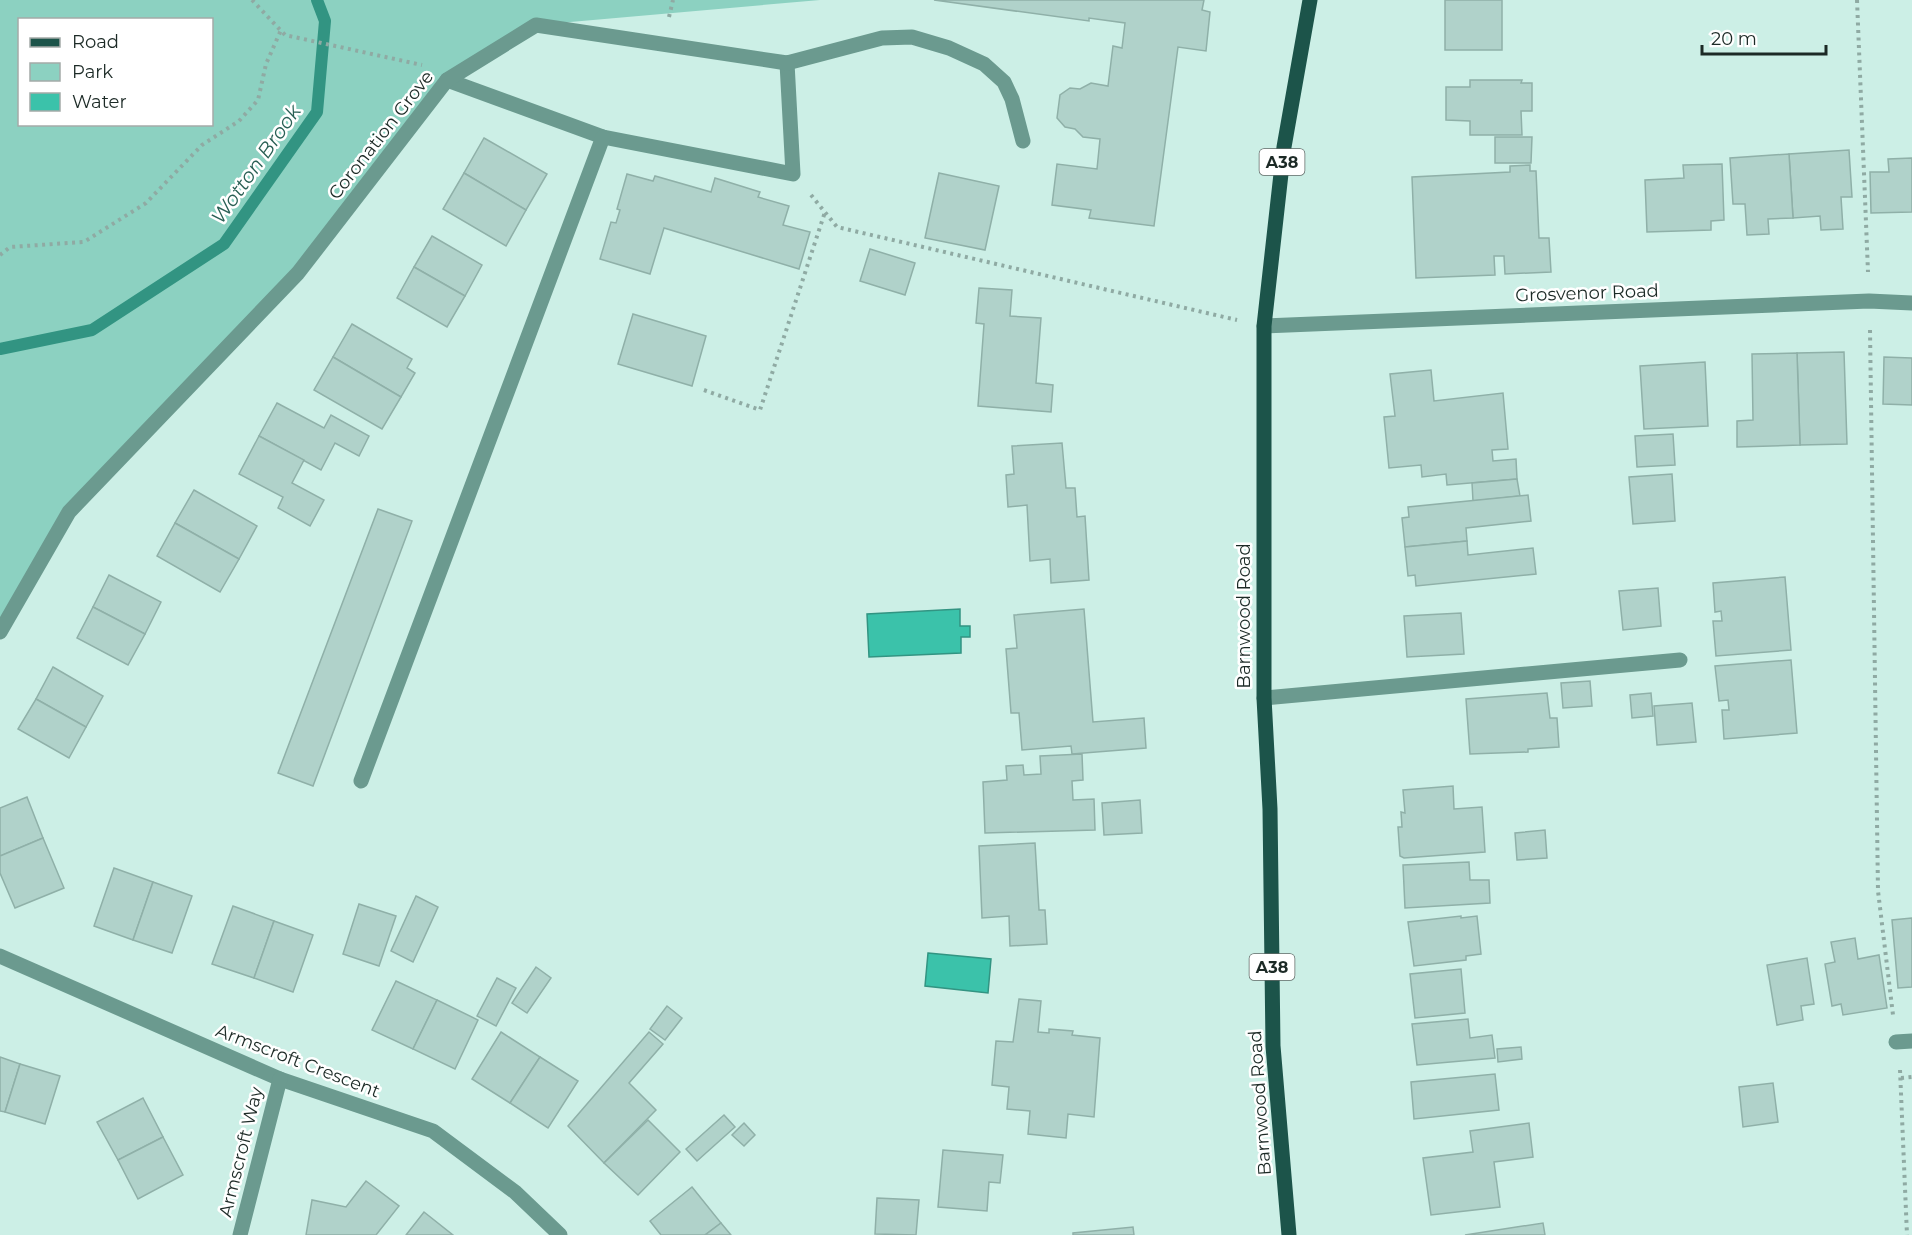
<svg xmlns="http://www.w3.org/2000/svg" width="1912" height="1235" font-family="Montserrat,sans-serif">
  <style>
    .green { fill: #8cd1c1; fill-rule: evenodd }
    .water { fill: #3bc2aa; stroke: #329482; stroke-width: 1.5 }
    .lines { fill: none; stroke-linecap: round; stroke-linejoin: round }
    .stream { stroke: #329482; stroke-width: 12 }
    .building { fill: #b0d2ca; stroke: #8fb0a8; stroke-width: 1.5 }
    .path { stroke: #8faaa3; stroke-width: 4; stroke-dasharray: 3 4.5; stroke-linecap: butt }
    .minor { stroke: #6b9a8f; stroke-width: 15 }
    .major { stroke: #1c544a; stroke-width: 15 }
    .labels { text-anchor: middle; stroke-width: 5; stroke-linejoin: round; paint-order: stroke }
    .shield { fill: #fff; stroke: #606a67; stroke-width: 1.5 }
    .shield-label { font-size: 16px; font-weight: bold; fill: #1c2a26 }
    .street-label { font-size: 18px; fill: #1c2a26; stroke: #fff }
    .water-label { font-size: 20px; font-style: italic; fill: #2a6055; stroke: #fff }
  </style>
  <rect width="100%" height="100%" fill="#ccefe6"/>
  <path class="green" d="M0,0H820L536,25L447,80L298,273L69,512L0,632ZM20,20H212V124H20Z"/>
  <g class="water">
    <polygon points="960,609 960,626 970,626 970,637 961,637 961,653 869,657 867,614"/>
    <polygon points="928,953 991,959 988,993 925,986"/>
  </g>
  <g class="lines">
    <polyline class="stream" points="0,349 92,330 224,244 317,112 325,21 317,0"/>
  </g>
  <g class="building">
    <polygon points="934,0 1204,0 1202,10 1210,12 1206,51 1178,47 1154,226 1089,218 1091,210 1052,205 1057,164 1097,169 1100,139 1083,137 1075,129 1065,127 1057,118 1060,95 1070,88 1080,89 1091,83 1108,86 1113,46 1122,48 1125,23 1089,18 1089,21"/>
    <rect x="1445" y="0" width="57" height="50"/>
    <polygon points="1470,80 1522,80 1521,83 1532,83 1532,111 1521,111 1522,135 1470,135 1470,121 1446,120 1446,87 1470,87"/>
    <polygon points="1495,137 1532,137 1531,163 1495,163"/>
    <polygon points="484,138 547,174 526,210 464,173"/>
    <polygon points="1849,150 1852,197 1841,197 1843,229 1821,230 1820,216 1793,218 1789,154"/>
    <polygon points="1789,154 1793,218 1768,219 1769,234 1747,235 1745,204 1733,204 1730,158"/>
    <polygon points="1912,158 1912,212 1871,213 1870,172 1889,172 1888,159"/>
    <polygon points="1722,164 1724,220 1711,221 1711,230 1647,232 1645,180 1684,178 1683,165"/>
    <polygon points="1530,165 1530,171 1536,171 1539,238 1549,238 1551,272 1505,274 1504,256 1494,256 1495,275 1416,278 1412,177 1510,172 1510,166"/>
    <polygon points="464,173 526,210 506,246 443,209"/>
    <polygon points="939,173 999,186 985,250 925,238"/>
    <polygon points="627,174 653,181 655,176 711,192 715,178 760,192 758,197 789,206 783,225 810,232 799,269 664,228 650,274 600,259 611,222 616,223 620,210 617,209"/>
    <polygon points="432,236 482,265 465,296 414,267"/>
    <polygon points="870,249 915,263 905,295 860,281"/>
    <polygon points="414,267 465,296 447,327 397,298"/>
    <polygon points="979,288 1012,290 1010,316 1041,318 1036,383 1053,385 1051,412 978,406 984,324 976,323"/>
    <polygon points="633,314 706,336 692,386 618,364"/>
    <polygon points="352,324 412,359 407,368 415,373 401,397 333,357"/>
    <polygon points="1844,352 1847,444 1800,445 1797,353"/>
    <polygon points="1797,353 1800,445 1737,447 1737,421 1753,420 1752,354"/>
    <polygon points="333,357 401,397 382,429 314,390"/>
    <polygon points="1884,357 1912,358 1912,405 1883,404"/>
    <polygon points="1705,362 1708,426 1644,429 1640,366"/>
    <polygon points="1431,370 1434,401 1503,393 1508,449 1492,450 1493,461 1516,459 1517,479 1447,485 1446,474 1422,477 1421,465 1389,468 1384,417 1395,416 1390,374"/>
    <polygon points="277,403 324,428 331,415 369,436 359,456 335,443 321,470 259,436"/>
    <polygon points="1673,434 1675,465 1637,467 1635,436"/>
    <polygon points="259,436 304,460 292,483 324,500 310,526 278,508 283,497 239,474"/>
    <polygon points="1062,443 1066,488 1075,488 1077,517 1085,516 1089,580 1051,583 1050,559 1030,561 1027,505 1008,507 1006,475 1014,474 1012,446"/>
    <polygon points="1672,474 1675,521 1633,524 1629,477"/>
    <polygon points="1517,479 1520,496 1473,501 1472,483"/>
    <polygon points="194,490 257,526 239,559 175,523"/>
    <polygon points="1528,495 1531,521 1466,528 1467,541 1405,547 1402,518 1409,517 1408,507"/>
    <polygon points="378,509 412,521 313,786 278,773"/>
    <polygon points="175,523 239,559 220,592 157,556"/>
    <polygon points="1467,541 1468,555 1533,548 1536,574 1416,586 1415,575 1408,576 1405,547"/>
    <polygon points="109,575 161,602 145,634 93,607"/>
    <polygon points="1785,577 1791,650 1716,656 1713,621 1722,621 1721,611 1715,612 1713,583"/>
    <polygon points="1658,588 1661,626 1623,630 1619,591"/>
    <polygon points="93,607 145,634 128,665 77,638"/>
    <polygon points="1084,609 1093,722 1144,718 1146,748 1072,754 1071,746 1022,750 1019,713 1011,713 1006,649 1017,648 1014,615"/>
    <polygon points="1461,613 1464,654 1407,657 1404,616"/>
    <polygon points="1791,660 1797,733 1724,739 1722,710 1729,710 1728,700 1719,701 1715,666"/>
    <polygon points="53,667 103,696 86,727 36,699"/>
    <polygon points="1590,681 1592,706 1563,708 1561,683"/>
    <polygon points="1547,693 1550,718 1557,718 1559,747 1528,749 1528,752 1470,754 1466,699"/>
    <polygon points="1651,693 1653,716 1632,718 1630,695"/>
    <polygon points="36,699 86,727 69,758 18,729"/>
    <polygon points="1692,703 1696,742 1657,745 1654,706"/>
    <polygon points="1082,754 1083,780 1072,781 1073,800 1094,799 1095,830 985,833 983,782 1007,780 1006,766 1023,765 1024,775 1041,774 1040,756"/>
    <polygon points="1453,786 1454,809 1482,807 1485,852 1404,858 1400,856 1398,827 1402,827 1401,812 1405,813 1403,790"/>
    <polygon points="27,797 43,838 0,856 0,808"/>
    <polygon points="1140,800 1142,833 1104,835 1102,803"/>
    <polygon points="1545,830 1547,858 1517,860 1515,833"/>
    <polygon points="43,838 64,888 15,908 0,873 0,856"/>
    <polygon points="1035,843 1039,910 1045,910 1047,944 1010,946 1009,916 982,918 979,846"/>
    <polygon points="1469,862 1470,880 1489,880 1490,903 1405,908 1403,865"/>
    <polygon points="114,868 153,882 133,940 94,926"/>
    <polygon points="153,882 192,896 172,953 133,940"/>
    <polygon points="416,896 438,907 413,962 391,951"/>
    <polygon points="359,904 396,916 379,966 343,954"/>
    <polygon points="233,906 274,921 254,978 212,964"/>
    <polygon points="1461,916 1461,918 1477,916 1481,954 1466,956 1466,960 1414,966 1408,922"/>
    <polygon points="1912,918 1912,987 1898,988 1892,920"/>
    <polygon points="274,921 313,935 293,992 254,978"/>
    <polygon points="1855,938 1858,959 1879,955 1887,1008 1843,1015 1841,1004 1832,1006 1825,964 1835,962 1831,942"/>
    <polygon points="1807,958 1814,1004 1801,1006 1803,1020 1777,1025 1767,965"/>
    <polygon points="536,967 551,978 527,1013 512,1003"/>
    <polygon points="1461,969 1465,1013 1415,1018 1410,974"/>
    <polygon points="497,978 516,988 496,1026 477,1016"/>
    <polygon points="396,981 437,1000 413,1049 372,1030"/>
    <polygon points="1019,999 1041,1001 1038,1032 1049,1033 1049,1029 1073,1031 1072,1035 1100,1038 1094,1117 1068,1114 1066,1138 1028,1134 1030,1111 1007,1109 1009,1087 992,1085 996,1041 1013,1042"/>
    <polygon points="437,1000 478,1020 455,1069 413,1049"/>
    <polygon points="667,1006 682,1018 665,1040 650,1029"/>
    <polygon points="1468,1019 1470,1038 1492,1035 1495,1058 1417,1065 1412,1024"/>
    <polygon points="501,1032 540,1057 510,1103 472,1079"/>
    <polygon points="649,1032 663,1044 629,1083 656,1110 604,1163 568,1126"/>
    <polygon points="1521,1047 1522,1059 1498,1062 1497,1049"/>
    <polygon points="0,1057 20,1064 5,1112 0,1111"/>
    <polygon points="540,1057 578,1081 548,1128 510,1103"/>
    <polygon points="20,1064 60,1076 45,1124 5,1112"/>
    <polygon points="1495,1074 1499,1110 1414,1119 1411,1082"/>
    <polygon points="1773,1083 1778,1122 1743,1127 1739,1087"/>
    <polygon points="143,1098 163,1137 118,1160 97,1122"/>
    <polygon points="724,1115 735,1127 697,1161 686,1149"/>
    <polygon points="648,1120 680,1152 638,1195 604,1163"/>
    <polygon points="744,1123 755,1135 744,1146 732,1135"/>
    <polygon points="1529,1123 1533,1157 1494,1162 1500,1207 1431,1215 1423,1158 1473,1152 1470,1131"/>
    <polygon points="163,1137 183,1175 138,1199 118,1160"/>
    <polygon points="943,1150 1003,1155 1000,1183 989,1182 987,1211 938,1207"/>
    <polygon points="366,1181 399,1206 376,1235 306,1235 312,1200 346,1207"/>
    <polygon points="692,1187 721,1223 705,1235 661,1235 650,1221"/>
    <polygon points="877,1198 919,1200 916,1235 875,1234"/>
    <polygon points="424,1212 453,1235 406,1235"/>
    <polygon points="721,1223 731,1235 705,1235"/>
    <polygon points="1543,1223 1545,1235 1465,1235"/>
    <polygon points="1133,1227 1134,1235 1073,1235 1073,1233"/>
  </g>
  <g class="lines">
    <g class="path">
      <polyline points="252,0 285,35 422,65"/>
      <polyline points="1857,0 1868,272"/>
      <polyline points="669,17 673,0"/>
      <polyline points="811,195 837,227 1237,320"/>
      <polyline points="0,255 10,247 84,242 146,203 202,145 239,121 258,100 266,64 281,30"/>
      <polyline points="1870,330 1878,891 1893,1015"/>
      <polyline points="704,390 760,410 825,212"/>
      <polyline points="1900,1070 1907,1235"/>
      <polyline points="1901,1078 1912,1077"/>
    </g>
    <g class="minor">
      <polyline points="447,80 603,137 793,174 787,63"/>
      <polyline points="1264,326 1869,301 1912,303"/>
      <polyline points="0,632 69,512 298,273 447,80 536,25 787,63 882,38 912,37 949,48 984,64 1004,82 1012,99 1023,141"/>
      <polyline points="1264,698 1680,660"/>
      <polyline points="361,781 603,137"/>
      <polyline points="0,956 280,1079 433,1131 515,1192 560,1235"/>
      <polyline points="1896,1042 1912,1041"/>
      <polyline points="240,1235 280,1079"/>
    </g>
    <polyline class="major" points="1289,1235 1273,1046 1270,809 1264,698 1264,326 1284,147 1310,0"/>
  </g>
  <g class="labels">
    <g class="shield">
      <rect x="1259.5" y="149" width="45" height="26" rx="4.5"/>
      <rect x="1249.5" y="954" width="45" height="26" rx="4.5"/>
    </g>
    <g class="shield-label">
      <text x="1282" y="168">A38</text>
      <text x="1272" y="973">A38</text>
    </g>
    <g class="street-label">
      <text transform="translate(381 135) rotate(-52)" y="6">Coronation Grove</text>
      <text transform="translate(1587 293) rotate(-2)" y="6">Grosvenor Road</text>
      <text transform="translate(1244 616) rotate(-90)" y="6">Barnwood Road</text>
      <text transform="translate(298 1061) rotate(21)" y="6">Armscroft Crescent</text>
      <text transform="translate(1260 1103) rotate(-94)" y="6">Barnwood Road</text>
      <text transform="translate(241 1152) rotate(-76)" y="6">Armscroft Way</text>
    </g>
    <g class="water-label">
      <text transform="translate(256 164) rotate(-55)" y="7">Wotton Brook</text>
    </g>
  </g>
  <rect x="18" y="18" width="195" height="108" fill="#ffffff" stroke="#a4aaa8" stroke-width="1.5"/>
  <rect x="30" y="38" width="30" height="9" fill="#1c544a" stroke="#a4aaa8" stroke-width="1.5"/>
  <text x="72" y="48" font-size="18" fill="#1c2a26">Road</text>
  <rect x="30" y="63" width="30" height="18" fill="#8cd1c1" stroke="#a4aaa8" stroke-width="1.5"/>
  <text x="72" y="78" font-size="18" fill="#1c2a26">Park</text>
  <rect x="30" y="93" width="30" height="18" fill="#3bc2aa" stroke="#a4aaa8" stroke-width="1.5"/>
  <text x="72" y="108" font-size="18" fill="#1c2a26">Water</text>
  <path d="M1702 45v9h124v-9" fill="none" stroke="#1c2a26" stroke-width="3"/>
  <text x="1711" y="45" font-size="18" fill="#1c2a26" stroke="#ffffff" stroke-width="4.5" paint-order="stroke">20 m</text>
</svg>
